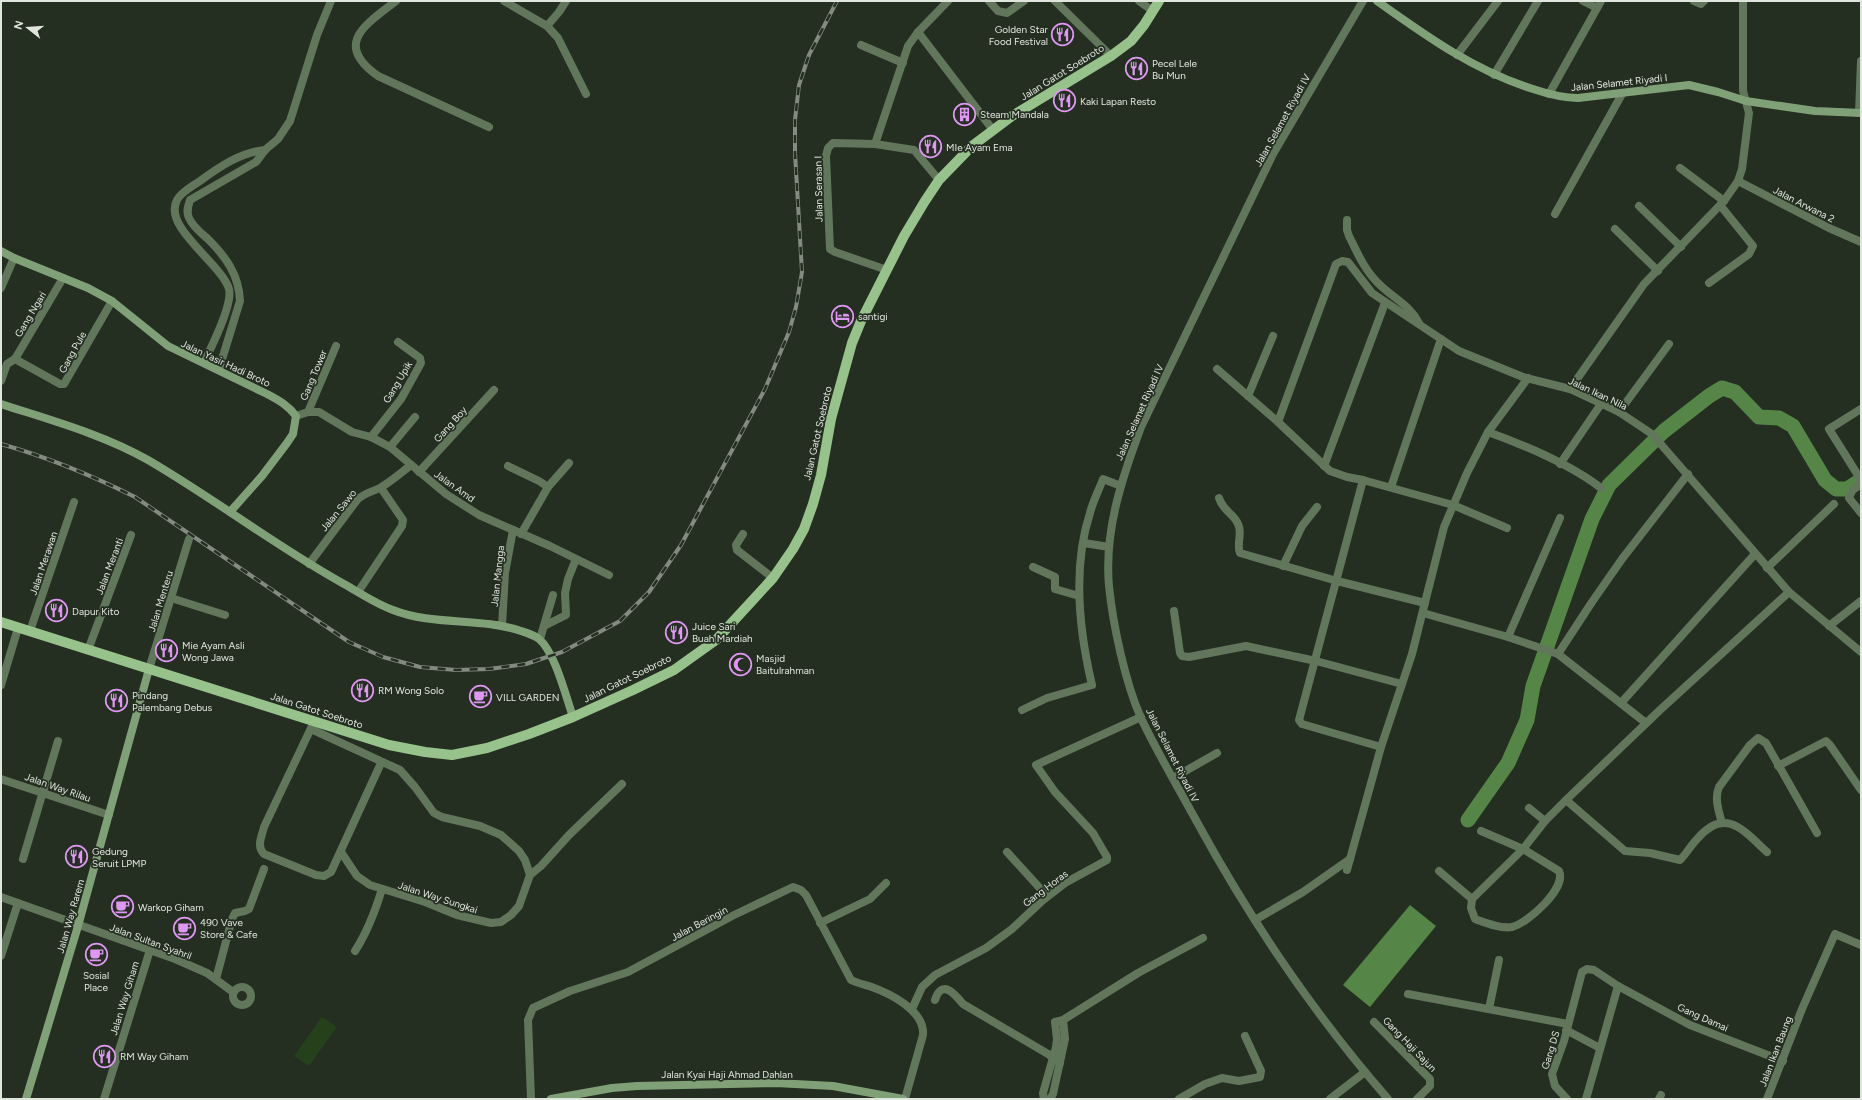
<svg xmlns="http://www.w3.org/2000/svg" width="1862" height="1100" font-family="Figtree,sans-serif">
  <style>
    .green { fill: #24411b }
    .water { fill: #558547 }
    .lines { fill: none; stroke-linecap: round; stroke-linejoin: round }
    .river { stroke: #558547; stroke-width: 15 }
    .street { stroke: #62765c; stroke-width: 8 }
    .secondary { stroke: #80a177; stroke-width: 8 }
    .primary { stroke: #97c28b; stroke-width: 10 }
    .rail-casing { stroke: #838b81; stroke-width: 4 }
    .rail { stroke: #242e21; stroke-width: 2.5; stroke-dasharray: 8; stroke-linecap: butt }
    .labels { text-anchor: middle; stroke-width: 3.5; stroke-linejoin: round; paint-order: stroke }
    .poi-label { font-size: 10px; fill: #e0e6de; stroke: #242e21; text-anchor: start }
    .street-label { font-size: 10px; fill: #e0e6de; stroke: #242e21 }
  </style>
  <rect width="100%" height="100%" fill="#242e21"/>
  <polygon class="green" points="322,1017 337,1027 309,1066 294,1056"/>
  <polygon class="water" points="1410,905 1436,926 1370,1007 1343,985"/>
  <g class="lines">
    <polyline class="river" points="1468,820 1508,763 1527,720 1533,686 1592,519 1609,485 1664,431 1709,396 1722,388 1735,392 1759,417 1779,418 1793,426 1825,480 1836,489 1847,489 1861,480"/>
    <g class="street">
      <path d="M396,1C365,25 333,44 378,76L489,127"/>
      <polyline points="504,1 547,26 558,38 586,94"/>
      <polyline points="989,1 998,11 1007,13 1024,1"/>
      <polyline points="1055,1 1111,56"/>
      <polyline points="1139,1 1153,11"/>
      <path d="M1363,1L1273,154L1141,427C1122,478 1104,531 1109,586C1113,625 1125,682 1141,718C1158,754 1178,787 1197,822C1251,921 1314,1014 1388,1099"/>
      <polyline points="1583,1 1597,8"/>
      <polyline points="1694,1 1701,4 1704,1"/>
      <polyline points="547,26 559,12 566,1"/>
      <polyline points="918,32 993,130"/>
      <polyline points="861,45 903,63"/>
      <polyline points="1457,55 1498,1"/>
      <polyline points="1494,75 1538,1"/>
      <polyline points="1549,94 1601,1"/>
      <polyline points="1859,113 1861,61"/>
      <polyline points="875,144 908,46 918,32 948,1"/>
      <polyline points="1680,168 1724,201"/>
      <polyline points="1738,181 1829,228 1861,242"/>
      <polyline points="1639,206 1681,247"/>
      <polyline points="1555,214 1622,94"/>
      <path d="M1347,220V230L1349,236C1357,252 1364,269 1377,282C1391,297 1409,304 1419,323"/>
      <polyline points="1615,229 1658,271"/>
      <polyline points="887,270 835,252 830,249 826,156 828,148 833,143 875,144 914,150 939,180"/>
      <polyline points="1709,283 1749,254 1753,246 1720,205"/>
      <polyline points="1,288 14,258"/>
      <polyline points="15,359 60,384 64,384 112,301"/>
      <polyline points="15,359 63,278"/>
      <path d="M204,363C211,347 233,305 229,289C222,264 162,227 177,200C181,192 193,186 200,181C219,167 241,152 265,150"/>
      <path d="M219,369L240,301C239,275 226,257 208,239C201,233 193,227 189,218C186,212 188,206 190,200L256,162L265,150L278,139L290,121L317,35L331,1"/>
      <polyline points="1217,369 1278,422 1330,471 1347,477 1363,480 1453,505 1507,528"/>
      <polyline points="1,381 7,364 15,359"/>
      <polyline points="1570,389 1644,284 1724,201 1738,181 1742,169 1749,113 1743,91 1743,1"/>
      <polyline points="1248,396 1273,336"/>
      <polyline points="1861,409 1829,429 1861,480 1861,483 1852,491 1849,498 1861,513"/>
      <polyline points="308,412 336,346"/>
      <polyline points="1619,412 1669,344"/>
      <polyline points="296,416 308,412 319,412 352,432 371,437 390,447 446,494 479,515 550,546 609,575"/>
      <polyline points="1278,422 1336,264 1342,261 1348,262 1372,293 1459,351 1523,377 1570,389 1619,412 1652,434 1789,592 1861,652"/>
      <path d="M1488,432C1527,446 1568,463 1601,488"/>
      <polyline points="371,437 401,399 421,363 420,358 398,342"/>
      <polyline points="390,447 415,417"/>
      <polyline points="1560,464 1601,404"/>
      <polyline points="508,466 539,481 548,487 521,534"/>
      <polyline points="1324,466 1385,303"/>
      <polyline points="419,472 494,390"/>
      <polyline points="1363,480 1299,720 1302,724 1381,747"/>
      <polyline points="548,487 569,463"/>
      <polyline points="1391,487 1441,339"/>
      <path d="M1219,498C1223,511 1234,514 1238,524C1243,533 1236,544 1240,553L1337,581L1425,603"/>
      <polyline points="743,534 736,545 737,550 773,578"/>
      <polyline points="1084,543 1109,547"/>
      <path d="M309,564L357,500C365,492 374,492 383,486C393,480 402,472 411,465"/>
      <polyline points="1283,566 1302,526 1317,507"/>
      <polyline points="1033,567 1055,577 1055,589 1079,596"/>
      <polyline points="1767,568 1834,504"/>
      <polyline points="358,592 402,526 403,520 381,488"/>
      <polyline points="171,598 225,615"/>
      <polyline points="1174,611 1180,653 1182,656 1189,657 1246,646 1316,661 1402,684"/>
      <polyline points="1423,613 1508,637 1558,654 1646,723"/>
      <polyline points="502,626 505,573 513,530"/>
      <polyline points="544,626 566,615 565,593 568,579 576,559"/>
      <polyline points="1829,626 1861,601"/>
      <polyline points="30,631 74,502"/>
      <polyline points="1508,637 1560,518"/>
      <polyline points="540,639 553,595"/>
      <polyline points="88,650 131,535"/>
      <polyline points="1558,654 1592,602 1622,559 1688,474"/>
      <polyline points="149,669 189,539"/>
      <polyline points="1,685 18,628"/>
      <polyline points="1621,703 1755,554"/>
      <path d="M1022,710L1047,698L1092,685C1079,630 1072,568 1090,513C1093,501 1099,490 1103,479L1121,486"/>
      <path d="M313,724L264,827C262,836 256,846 264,854L316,875L324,876L331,872L381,763"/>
      <polyline points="311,729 400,770 415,787 434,813 442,817 480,826 501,835 519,851 525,860 530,875 519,906 511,915 501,922 491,923 457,915 425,902 370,885 357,876 341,852"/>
      <polyline points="1778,766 1826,741 1830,745 1861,790"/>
      <polyline points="1173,778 1217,753"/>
      <polyline points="1,779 109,815"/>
      <path d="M1566,800L1625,851L1650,853L1680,860C1687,853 1691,845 1698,838C1726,806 1745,832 1767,852"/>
      <polyline points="1529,808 1545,821"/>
      <path d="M1722,823C1719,812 1714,798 1719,787L1750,745L1758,738L1766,743L1817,833"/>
      <polyline points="1007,852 1047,896"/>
      <polyline points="23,859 58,741"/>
      <polyline points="1347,870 1381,747 1412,654 1444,527 1467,473 1488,432 1528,378"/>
      <path d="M1439,871L1472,899L1471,908L1475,919C1486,923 1501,929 1512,927C1528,923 1567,888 1559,871L1523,849L1481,831"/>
      <polyline points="530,875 541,866 569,835 622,784"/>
      <polyline points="1,897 175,959 207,973 233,992"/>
      <polyline points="1472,899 1523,849 1545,821 1566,800 1660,710 1789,592"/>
      <polyline points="1255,920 1303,892 1350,859"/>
      <polyline points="820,923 870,899 886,883"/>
      <path d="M355,951C368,931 375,912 382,889"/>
      <polyline points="1,956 18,903"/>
      <polyline points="216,979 232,919 235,913 245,911 249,909 264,869"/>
      <circle cx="242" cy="996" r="9"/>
      <polyline points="1408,994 1568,1024"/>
      <path d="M935,1000C942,979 954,993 963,1004L1048,1054L1060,1063"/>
      <polyline points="912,1009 922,987 935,975 986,948 1012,929 1043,900 1065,883 1107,860 1107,857 1093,833 1055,792 1036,765 1141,717"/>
      <polyline points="1489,1009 1499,960"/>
      <polyline points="1374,1022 1430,1079 1430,1086 1417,1099"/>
      <polyline points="1566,1030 1600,1048"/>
      <polyline points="104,1099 150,950"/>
      <path d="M531,1099L528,1020L533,1008L570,991L628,972L732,916L793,887L801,890L806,895L851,980C857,983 862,984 869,986C889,993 925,1010 923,1035L905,1099"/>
      <polyline points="1044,1099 1043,1093 1056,1047 1057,1039 1055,1022 1063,1020 1138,973 1203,938"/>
      <polyline points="1050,1099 1053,1094 1065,1039 1063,1020"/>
      <polyline points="1179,1099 1205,1084 1222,1078 1239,1081 1260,1077 1261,1071 1245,1036"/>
      <polyline points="1330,1099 1365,1072"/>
      <polyline points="1567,1099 1555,1086 1552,1074 1564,1041 1582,972 1587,969 1594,970 1618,986 1690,1025 1783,1061"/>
      <polyline points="1586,1099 1618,986"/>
      <polyline points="1659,1099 1661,1095"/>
      <polyline points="1767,1099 1802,1009 1835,934 1861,945"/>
    </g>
    <g class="secondary">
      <path d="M1377,1C1426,36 1475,71 1533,89C1548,94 1562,98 1578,98L1689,85L1718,92L1746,101L1815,111L1861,113"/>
      <path d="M1,251L14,258L88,288L112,301L168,346L267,394C278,400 288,405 296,416L293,434L287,443L262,476L230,512"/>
      <path d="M1,404C50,420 102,434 148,460C215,499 277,547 344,584C360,593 376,604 393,610C433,626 480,617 521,631C527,633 534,635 539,639C555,652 566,697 573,717"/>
      <polyline points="26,1099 78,926 149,669"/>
      <polyline points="551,1099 612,1088 637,1086 776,1083 833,1086 903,1099"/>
    </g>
    <polyline class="primary" points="1,622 389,745 425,752 452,755 487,748 529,734 573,717 633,690 674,670 716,640 773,578 793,549 804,529 813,504 821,475 831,419 852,343 861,321 904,236 925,201 939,180 972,146 1012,116 1111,56 1131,41 1144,25 1159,1"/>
    <defs>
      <path id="rail" d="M1,444C47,457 91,475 135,497L349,642L383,657L420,667L456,670L489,669L526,664L562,652L620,621L649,592L681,545L765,389L789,332L796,307L802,272L795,153V120L799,85L809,55L837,1"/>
    </defs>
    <use href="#rail" class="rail-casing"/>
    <use href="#rail" class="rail"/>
  </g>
  <defs>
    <symbol id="restaurant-ring" viewBox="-11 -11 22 22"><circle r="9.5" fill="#242e21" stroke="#df98f2" stroke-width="1.5"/><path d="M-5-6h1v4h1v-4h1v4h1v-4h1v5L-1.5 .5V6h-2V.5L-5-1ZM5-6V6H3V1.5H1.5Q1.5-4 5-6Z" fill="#df98f2"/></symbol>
    <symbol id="building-ring" viewBox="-11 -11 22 22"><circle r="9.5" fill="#242e21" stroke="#df98f2" stroke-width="1.5"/><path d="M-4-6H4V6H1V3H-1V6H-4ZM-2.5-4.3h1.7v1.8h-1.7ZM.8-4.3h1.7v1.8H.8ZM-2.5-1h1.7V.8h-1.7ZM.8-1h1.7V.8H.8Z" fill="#df98f2"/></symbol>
    <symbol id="hotel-ring" viewBox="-11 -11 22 22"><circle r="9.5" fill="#242e21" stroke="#df98f2" stroke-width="1.5"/><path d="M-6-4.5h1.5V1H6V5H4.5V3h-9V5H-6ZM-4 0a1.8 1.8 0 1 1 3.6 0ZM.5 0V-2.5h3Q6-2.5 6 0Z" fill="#df98f2"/></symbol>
    <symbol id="mosque-ring" viewBox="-11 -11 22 22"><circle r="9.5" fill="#242e21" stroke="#df98f2" stroke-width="1.5"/><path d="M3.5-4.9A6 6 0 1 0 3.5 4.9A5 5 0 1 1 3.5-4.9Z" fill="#df98f2"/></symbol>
    <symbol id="cafe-ring" viewBox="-11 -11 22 22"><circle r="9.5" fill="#242e21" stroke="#df98f2" stroke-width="1.5"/><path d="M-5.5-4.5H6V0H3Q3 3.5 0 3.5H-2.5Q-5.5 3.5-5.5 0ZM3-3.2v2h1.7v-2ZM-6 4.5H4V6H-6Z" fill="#df98f2"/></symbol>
  </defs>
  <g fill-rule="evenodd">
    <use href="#restaurant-ring" x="1050" y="22" width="25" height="25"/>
    <use href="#restaurant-ring" x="1124" y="56" width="25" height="25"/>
    <use href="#restaurant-ring" x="1052" y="88" width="25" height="25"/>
    <use href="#building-ring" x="952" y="102" width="25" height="25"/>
    <use href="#restaurant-ring" x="918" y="134" width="25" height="25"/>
    <use href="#hotel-ring" x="830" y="304" width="25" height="25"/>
    <use href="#restaurant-ring" x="44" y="598" width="25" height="25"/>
    <use href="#restaurant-ring" x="664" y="620" width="25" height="25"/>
    <use href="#restaurant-ring" x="154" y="638" width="25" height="25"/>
    <use href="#mosque-ring" x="728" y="652" width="25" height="25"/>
    <use href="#restaurant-ring" x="350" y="678" width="25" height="25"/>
    <use href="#cafe-ring" x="468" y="684" width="25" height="25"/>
    <use href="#restaurant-ring" x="104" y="688" width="25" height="25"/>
    <use href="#restaurant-ring" x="64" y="844" width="25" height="25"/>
    <use href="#cafe-ring" x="110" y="894" width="25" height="25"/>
    <use href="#cafe-ring" x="172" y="916" width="25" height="25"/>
    <use href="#cafe-ring" x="84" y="942" width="25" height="25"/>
    <use href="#restaurant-ring" x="92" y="1044" width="25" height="25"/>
  </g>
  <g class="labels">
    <g class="poi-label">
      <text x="1048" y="33" text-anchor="end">Golden Star<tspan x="1048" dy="12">Food Festival</tspan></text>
      <text x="1152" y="67">Pecel Lele<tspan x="1152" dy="12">Bu Mun</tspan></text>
      <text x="1080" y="105">Kaki Lapan Resto</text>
      <text x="980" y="118">Steam Mandala</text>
      <text x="946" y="151">MIe Ayam Ema</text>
      <text x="858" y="320">santigi</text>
      <text x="72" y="615">Dapur Kito</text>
      <text x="692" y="630">Juice Sari<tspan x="692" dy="12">Buah Mardiah</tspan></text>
      <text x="182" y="649">Mie Ayam Asli<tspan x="182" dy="12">Wong Jawa</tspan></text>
      <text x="756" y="662">Masjid<tspan x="756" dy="12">Baitulrahman</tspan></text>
      <text x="378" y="694">RM Wong Solo</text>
      <text x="132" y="699">Pindang<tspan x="132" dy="12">Palembang Debus</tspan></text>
      <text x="496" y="701">VILL GARDEN</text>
      <text x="92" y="855">Gedung<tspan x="92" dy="12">Seruit LPMP</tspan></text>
      <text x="138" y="911">Warkop Giham</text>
      <text x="200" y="926">490 Vave<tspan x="200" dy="12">Store &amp; Cafe</tspan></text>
      <text x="96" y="979" text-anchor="middle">Sosial<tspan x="96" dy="12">Place</tspan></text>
      <text x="120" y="1060">RM Way Giham</text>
    </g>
    <g class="street-label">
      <text transform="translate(1062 72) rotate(-32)" y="4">Jalan Gatot Soebroto</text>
      <text transform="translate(1619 82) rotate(-6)" y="4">Jalan Selamet Riyadi I</text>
      <text transform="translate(1282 120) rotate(-61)" y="4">Jalan Selamet Riyadi IV</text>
      <text transform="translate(818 189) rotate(-91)" y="4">Jalan Serasan I</text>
      <text transform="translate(1804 204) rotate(27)" y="4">Jalan Arwana 2</text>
      <text transform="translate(30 314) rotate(-59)" y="4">Gang Ngari</text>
      <text transform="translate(72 352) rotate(-61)" y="4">Gang Pule</text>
      <text transform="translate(226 363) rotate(25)" y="4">Jalan Yasir Hadi Broto</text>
      <text transform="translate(313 375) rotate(-67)" y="4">Gang Tower</text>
      <text transform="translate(397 382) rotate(-59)" y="4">Gang Upik</text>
      <text transform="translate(1598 393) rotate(25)" y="4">Jalan Ikan Nila</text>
      <text transform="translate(1139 412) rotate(-66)" y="4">Jalan Selamet Riyadi IV</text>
      <text transform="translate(450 424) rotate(-48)" y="4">Gang Boy</text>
      <text transform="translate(817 433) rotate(-77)" y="4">Jalan Gatot Soebroto</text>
      <text transform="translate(455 486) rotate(35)" y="4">Jalan Amd</text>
      <text transform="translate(338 510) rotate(-51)" y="4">Jalan Sawo</text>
      <text transform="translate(43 563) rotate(-71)" y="4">Jalan Merawan</text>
      <text transform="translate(109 566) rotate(-69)" y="4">Jalan Meranti</text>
      <text transform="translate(497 576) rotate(-84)" y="4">Jalan Mangga</text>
      <text transform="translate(160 601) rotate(-73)" y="4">Jalan Menteru</text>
      <text transform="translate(627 678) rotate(-26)" y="4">Jalan Gatot Soebroto</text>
      <text transform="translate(317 710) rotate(18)" y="4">Jalan Gatot Soebroto</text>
      <text transform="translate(1173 755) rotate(63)" y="4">Jalan Selamet Riyadi IV</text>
      <text transform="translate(58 787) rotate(19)" y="4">Jalan Way Rilau</text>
      <text transform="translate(1045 888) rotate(-37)" y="4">Gang Horas</text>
      <text transform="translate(438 897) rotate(18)" y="4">Jalan Way Sungkai</text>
      <text transform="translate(70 916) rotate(-74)" y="4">Jalan Way Rarem</text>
      <text transform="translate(699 923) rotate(-28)" y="4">Jalan Beringin</text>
      <text transform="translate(151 941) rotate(20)" y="4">Jalan Sultan Syahril</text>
      <text transform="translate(124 998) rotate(-73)" y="4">Jalan Way Giham</text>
      <text transform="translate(1703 1017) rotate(24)" y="4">Gang Damai</text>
      <text transform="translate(1410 1044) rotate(46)" y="4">Gang Haji Sajun</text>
      <text transform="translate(1550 1050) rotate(-73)" y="4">Gang DS</text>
      <text transform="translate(1775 1051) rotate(-69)" y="4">Jalan Ikan Baung</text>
      <text x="727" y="1078">Jalan Kyai Haji Ahmad Dahlan</text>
    </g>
  </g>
  <rect width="1862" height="1100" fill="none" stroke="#e0e6de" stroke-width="4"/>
  <g transform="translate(28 28) rotate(287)" stroke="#242e21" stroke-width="3" paint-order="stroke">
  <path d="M0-3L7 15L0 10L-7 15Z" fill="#e0e6de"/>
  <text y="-6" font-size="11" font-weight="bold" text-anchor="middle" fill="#e0e6de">N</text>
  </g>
</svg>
